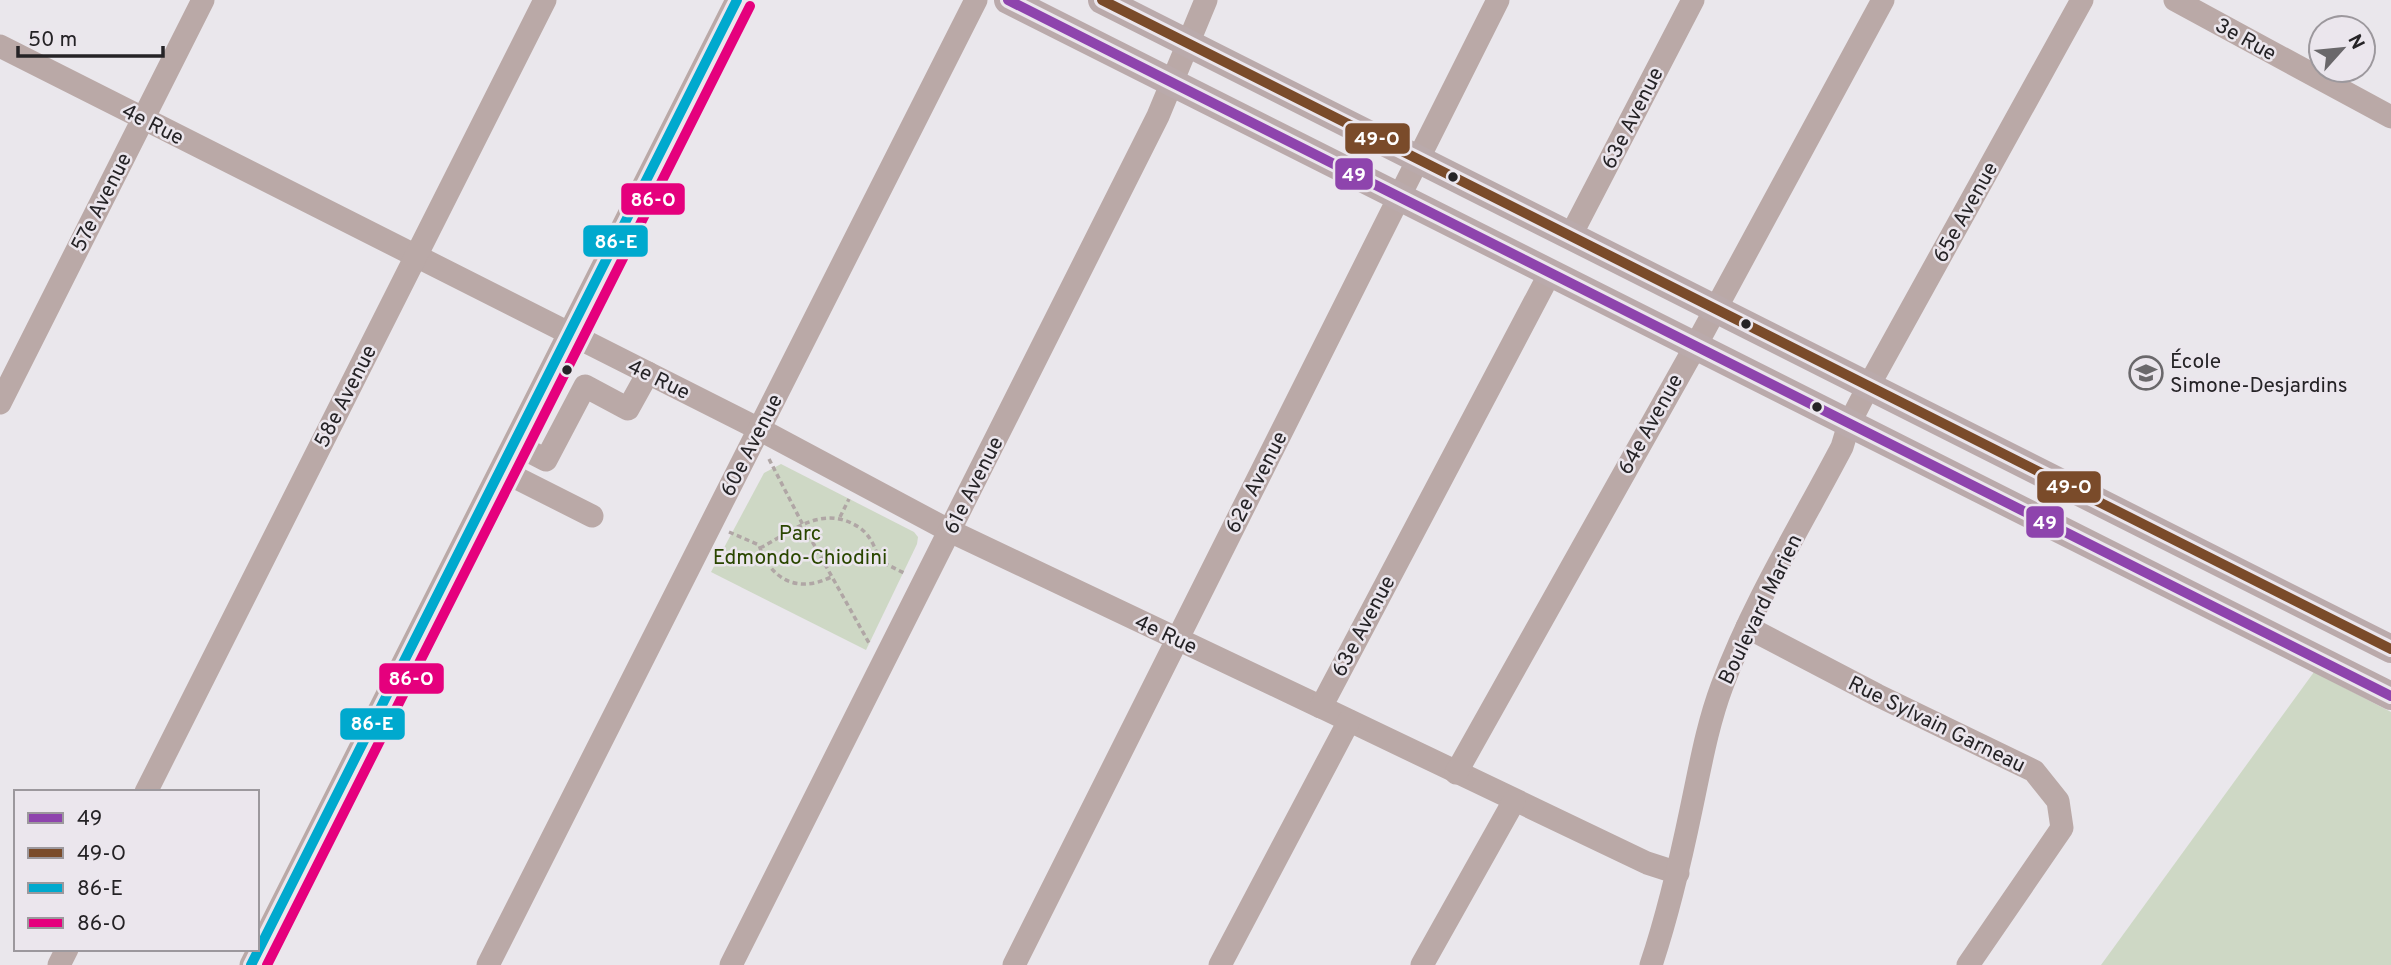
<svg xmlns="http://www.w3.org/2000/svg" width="2391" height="965" font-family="Overpass,sans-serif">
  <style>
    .green { fill: #ced8c5 }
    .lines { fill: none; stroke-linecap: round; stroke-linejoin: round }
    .path { stroke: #b0a6a5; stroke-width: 3.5; stroke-dasharray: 5 3.5; stroke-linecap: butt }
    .minor { stroke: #baa9a7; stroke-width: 23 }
    .major { stroke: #baaaab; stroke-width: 28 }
    .bus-1-casing { stroke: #ebe6ed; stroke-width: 16 }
    .bus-2-casing { stroke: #ebe6ed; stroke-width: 16 }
    .bus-3-casing { stroke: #ebe6ed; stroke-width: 16 }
    .bus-4-casing { stroke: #ebe6ed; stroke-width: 16 }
    .bus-1 { stroke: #8e44ad; stroke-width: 10 }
    .bus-2 { stroke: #7a4b2a; stroke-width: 10 }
    .bus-3 { stroke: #00a9ce; stroke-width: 10 }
    .bus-4 { stroke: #e5007d; stroke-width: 10 }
    .bus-dot { fill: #252326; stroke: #ebe6ed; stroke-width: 2.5 }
    .labels { text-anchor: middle; stroke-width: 5; stroke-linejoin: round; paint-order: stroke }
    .street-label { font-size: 21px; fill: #252326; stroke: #ebe6ed }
    .poi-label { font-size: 21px; fill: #252326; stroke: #ebe6ed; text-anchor: start }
    .park-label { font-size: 21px; fill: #2a4600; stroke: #ebe6ed }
    .line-badge { stroke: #ebe6ed; stroke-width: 2.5 }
    .badge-label { font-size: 19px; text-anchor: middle; font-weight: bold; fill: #fff }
  </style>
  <rect width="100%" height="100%" fill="#eae7ec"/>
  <g class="green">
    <polygon points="781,464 914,532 918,537 917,544 866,650 711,572 764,473"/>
    <polygon points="2314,672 2391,712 2391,965 2101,965"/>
  </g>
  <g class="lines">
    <g class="path">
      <polyline points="769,459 803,525 869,643"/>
      <polyline points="840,517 849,499"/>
      <path d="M729,532L759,545C770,579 797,594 831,577"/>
      <path d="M760,548C793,531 823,503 860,528C869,534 877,549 878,560L906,574"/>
    </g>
    <g class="minor">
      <polyline points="2175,0 2391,117"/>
      <polyline points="0,46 759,429 950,531 1321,707"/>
      <polyline points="1571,235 1693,0"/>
      <polyline points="1550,273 1321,707 1647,863 1678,873"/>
      <polyline points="0,403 203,0"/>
      <polyline points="515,444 546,460 585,386 628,409 648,373"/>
      <polyline points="501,470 592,516"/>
      <polyline points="1747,627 1877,695 2034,771 2058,801 2062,828 1968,965"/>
      <polyline points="1456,773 1695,347 1883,0"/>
      <polyline points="146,792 545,0"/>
      <polyline points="59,965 67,949"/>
      <polyline points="251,965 737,0"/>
      <polyline points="488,965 976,0"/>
      <polyline points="731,965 1158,116 1206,0"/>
      <polyline points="1014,965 1498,0"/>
      <polyline points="1220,965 1349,721"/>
      <polyline points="1422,965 1514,801"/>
      <path d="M1651,965C1668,914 1680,863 1691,810C1700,768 1707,726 1722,686C1753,603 1801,525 1842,447L1849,424L1868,387L2082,0"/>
    </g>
    <g class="major">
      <polyline points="1008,0 2391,696"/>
      <polyline points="1102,0 2391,649"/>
    </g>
    <defs>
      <polyline id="bus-1" points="1008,0 2391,696"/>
      <polyline id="bus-2" points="1102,0 2391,649"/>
      <polyline id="bus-3" points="251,965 737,0"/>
      <polyline id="bus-4" points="267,965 750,6"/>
    </defs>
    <use href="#bus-1" class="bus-1-casing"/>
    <use href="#bus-2" class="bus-2-casing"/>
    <use href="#bus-3" class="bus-3-casing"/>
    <use href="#bus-4" class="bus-4-casing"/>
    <use href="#bus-1" class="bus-1"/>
    <use href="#bus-2" class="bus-2"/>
    <use href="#bus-3" class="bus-3"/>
    <use href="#bus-4" class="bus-4"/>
  </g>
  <defs>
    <symbol id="school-ring" viewBox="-11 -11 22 22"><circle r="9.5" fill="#ebe6ed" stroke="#6a686b" stroke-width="1.5"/><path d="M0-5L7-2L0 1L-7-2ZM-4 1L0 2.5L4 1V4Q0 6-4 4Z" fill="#6a686b"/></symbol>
  </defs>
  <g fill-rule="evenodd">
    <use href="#school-ring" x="2127" y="354" width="38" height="38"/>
  </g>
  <g class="bus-dot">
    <circle cx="1453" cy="177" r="6"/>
    <circle cx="1746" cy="324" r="6"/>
    <circle cx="567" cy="370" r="6"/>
    <circle cx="1817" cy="407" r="6"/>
  </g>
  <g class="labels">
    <g class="street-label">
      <text transform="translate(2246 39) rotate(29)" y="7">3e Rue</text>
      <text transform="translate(1632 118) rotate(-63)" y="7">63e Avenue</text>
      <text transform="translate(153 124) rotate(27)" y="7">4e Rue</text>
      <text transform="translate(101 202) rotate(-63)" y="7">57e Avenue</text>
      <text transform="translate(1965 212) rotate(-61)" y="7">65e Avenue</text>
      <text transform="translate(659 379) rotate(26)" y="7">4e Rue</text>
      <text transform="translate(345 396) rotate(-63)" y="7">58e Avenue</text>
      <text transform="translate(1650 424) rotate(-61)" y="7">64e Avenue</text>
      <text transform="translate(751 445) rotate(-63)" y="7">60e Avenue</text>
      <text transform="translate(1256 482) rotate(-63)" y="7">62e Avenue</text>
      <text transform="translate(973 485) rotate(-63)" y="7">61e Avenue</text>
      <text transform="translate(1760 609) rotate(-64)" y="7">Boulevard Marien</text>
      <text transform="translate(1363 626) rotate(-62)" y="7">63e Avenue</text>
      <text transform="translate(1166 634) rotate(25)" y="7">4e Rue</text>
      <text transform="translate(1937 724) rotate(26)" y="7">Rue Sylvain Garneau</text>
    </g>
    <g class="poi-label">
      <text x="2170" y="368">École<tspan x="2170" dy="24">Simone-Desjardins</tspan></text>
    </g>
    <g class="park-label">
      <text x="800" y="540">Parc<tspan x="800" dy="24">Edmondo-Chiodini</tspan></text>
    </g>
  </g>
  <g class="line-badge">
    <rect x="1344" y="122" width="67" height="33" rx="7" fill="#7a4b2a"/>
    <rect x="1334" y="157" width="40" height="34" rx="7" fill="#8e44ad"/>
    <rect x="620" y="182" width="66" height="34" rx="7" fill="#e5007d"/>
    <rect x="582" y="224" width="67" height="34" rx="7" fill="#00a9ce"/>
    <rect x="2036" y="470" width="66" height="34" rx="7" fill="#7a4b2a"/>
    <rect x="2025" y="505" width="40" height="34" rx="7" fill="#8e44ad"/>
    <rect x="378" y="662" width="67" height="33" rx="7" fill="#e5007d"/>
    <rect x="339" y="707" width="67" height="34" rx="7" fill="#00a9ce"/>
  </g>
  <g class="badge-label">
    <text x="1377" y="145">49-O</text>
    <text x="1354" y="181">49</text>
    <text x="653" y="206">86-O</text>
    <text x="616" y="248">86-E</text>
    <text x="2069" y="493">49-O</text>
    <text x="2045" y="529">49</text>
    <text x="411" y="685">86-O</text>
    <text x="372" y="730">86-E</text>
  </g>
  <rect x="14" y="790" width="245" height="161" fill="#ebe6ed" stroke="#9c989d" stroke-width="2"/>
  <rect x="28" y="813" width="35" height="10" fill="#8e44ad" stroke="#9c989d" stroke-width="2"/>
  <text x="77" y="825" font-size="21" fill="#252326">49</text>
  <rect x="28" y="848" width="35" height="10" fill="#7a4b2a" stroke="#9c989d" stroke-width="2"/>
  <text x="77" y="860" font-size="21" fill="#252326">49-O</text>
  <rect x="28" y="883" width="35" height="10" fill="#00a9ce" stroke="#9c989d" stroke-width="2"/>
  <text x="77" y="895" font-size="21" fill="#252326">86-E</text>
  <rect x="28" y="918" width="35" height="10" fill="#e5007d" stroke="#9c989d" stroke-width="2"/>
  <text x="77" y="930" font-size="21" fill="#252326">86-O</text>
  <g transform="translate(2342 49) rotate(63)"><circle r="33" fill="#ebe6ed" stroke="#9c989d" stroke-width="2"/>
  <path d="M0-5L12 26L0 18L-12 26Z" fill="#6a686b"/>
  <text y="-10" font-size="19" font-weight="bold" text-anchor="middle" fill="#252326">N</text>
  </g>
  <path d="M18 46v10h145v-10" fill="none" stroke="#252326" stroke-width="3.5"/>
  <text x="28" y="46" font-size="21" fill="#252326" stroke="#ebe6ed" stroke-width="5" paint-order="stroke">50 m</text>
</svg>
